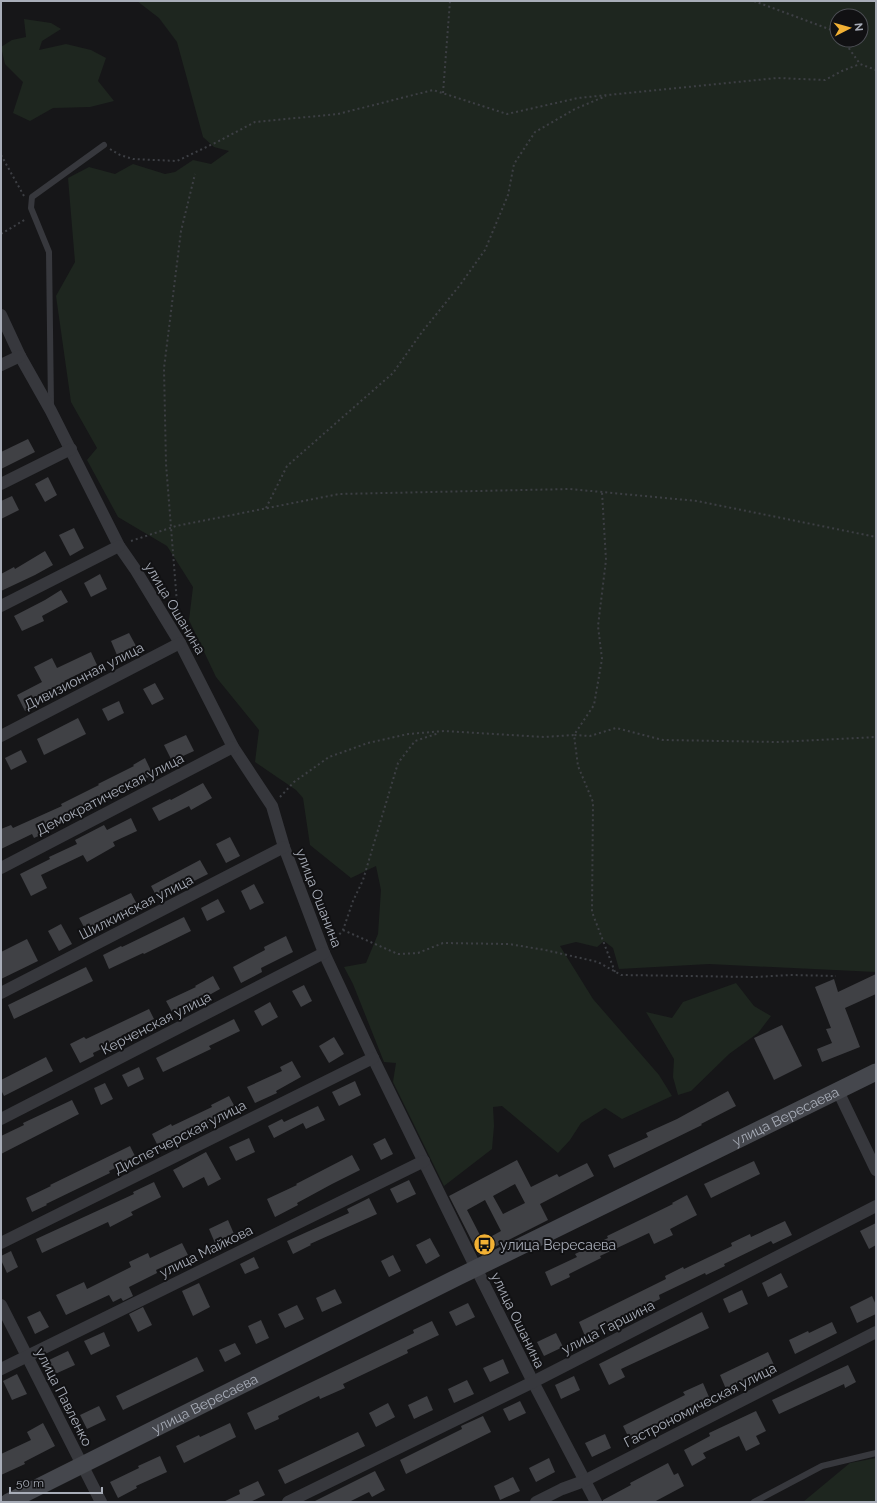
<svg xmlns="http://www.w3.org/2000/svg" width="877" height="1503" font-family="Raleway,sans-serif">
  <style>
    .green { fill: #1e261f; fill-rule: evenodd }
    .building { fill: #404145; fill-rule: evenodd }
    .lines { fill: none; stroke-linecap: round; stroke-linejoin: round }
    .path { stroke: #3d3f44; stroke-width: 2; stroke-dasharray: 2 3; stroke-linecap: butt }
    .lane { stroke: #37383d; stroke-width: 6 }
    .street { stroke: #37383d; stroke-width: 12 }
    .secondary { stroke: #45474d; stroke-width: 17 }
    .labels { text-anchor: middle; stroke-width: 4; stroke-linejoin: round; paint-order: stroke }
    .street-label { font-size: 14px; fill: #a8adb8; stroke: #111113 }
    .poi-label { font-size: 14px; fill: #a8adb8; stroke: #111113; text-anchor: start }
  </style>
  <rect width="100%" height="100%" fill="#161618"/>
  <g class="green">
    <path d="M137,1H876V972L709,964L619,969L613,948L604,941L597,947L576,942L560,946L593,999L659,1075L672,1096L622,1119L605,1108L581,1123L570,1140L558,1153L502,1106L493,1107L494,1126L492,1149L444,1186L393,1082L396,1063L384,1062L353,984L344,967L366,963L378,934L381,890L376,866L351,878L310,845L303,798L296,790L255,762L259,730L216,677L189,620L193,587L167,546L118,517L87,460L97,448L71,402L56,296L75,262L68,178L89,167L115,174L133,164L165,174L175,172L193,160L211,164L229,151L214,147L203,137L177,42L159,18ZM837,16H861V40H837Z"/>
    <polygon points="24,19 51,23 61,29 42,41 39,50 66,44 91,50 106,58 98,81 114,101 90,107 53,108 30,121 13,113 23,82 5,64 1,47 12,40 26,37"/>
    <polygon points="736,983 754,1006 771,1016 758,1033 729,1054 691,1091 678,1095 673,1077 674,1059 646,1012 672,1018 683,1002"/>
    <polygon points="876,1458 876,1502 803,1502 850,1463"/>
  </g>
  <g class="building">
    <polygon points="28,439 35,452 1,469 1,452"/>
    <polygon points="48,477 57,495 45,502 35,484"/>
    <polygon points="12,496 19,510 1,519 1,501"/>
    <polygon points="74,528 84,548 70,556 59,535"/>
    <polygon points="45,551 53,565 35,575 1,591 1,574 14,567 15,569"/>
    <polygon points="100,574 107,589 91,597 84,583"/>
    <polygon points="61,590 68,602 42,616 44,621 22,631 14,616 45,600"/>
    <polygon points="129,633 136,646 117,655 111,641"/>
    <polygon points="91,652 97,665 64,681 65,682 33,698 37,705 25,711 17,695 42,682 34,667 52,658 57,668"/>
    <polygon points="155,683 164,699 152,705 143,689"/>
    <polygon points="119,701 124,713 108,721 102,709"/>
    <polygon points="78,718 86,734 44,755 37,739"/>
    <polygon points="186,735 194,751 172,761 164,745"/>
    <polygon points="21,750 27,762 11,770 5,758"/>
    <polygon points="145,758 153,775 89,806 91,809 56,826 56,828 34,838 32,834 1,849 1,829 11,825 13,828 62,806 61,804 99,785 98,784 134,766 133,765"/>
    <polygon points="203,783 212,798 191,810 189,806 159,821 152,808 170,799 171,800"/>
    <polygon points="131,818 137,831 113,842 115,846 87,862 83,855 41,875 47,888 31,896 20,874 50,859 49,857 77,844 75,840 104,825 107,830"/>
    <polygon points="230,837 240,856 226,863 216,844"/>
    <polygon points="200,860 208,874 186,885 185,884 158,899 151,886"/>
    <polygon points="254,884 264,903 250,910 241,891"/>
    <polygon points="131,893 139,908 113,922 113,923 89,936 79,918"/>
    <polygon points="218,899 225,912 207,921 201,908"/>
    <polygon points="184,917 191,931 144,954 143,953 109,969 103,955 121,946 122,947"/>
    <polygon points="61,924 72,944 59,951 48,931"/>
    <polygon points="286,936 293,952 261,968 262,972 241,983 233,967 265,950 264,947"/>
    <polygon points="27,939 38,961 1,979 1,952"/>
    <polygon points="86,967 93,981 14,1019 8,1005"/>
    <polygon points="876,974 876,994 845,1008 860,1047 822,1062 817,1049 832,1043 826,1029 831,1028 815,987 834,979 838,992"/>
    <polygon points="213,976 220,989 202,999 202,997 172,1012 166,1001 196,987 195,986"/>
    <polygon points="304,985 312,1001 301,1007 292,991"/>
    <polygon points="270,1002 278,1017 262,1026 254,1011"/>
    <polygon points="149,1009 154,1019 121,1036 122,1039 93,1053 94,1056 80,1063 70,1044 84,1037 86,1039"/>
    <polygon points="234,1019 240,1031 209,1046 211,1049 163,1072 156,1058"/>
    <polygon points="782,1025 802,1066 774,1080 754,1038"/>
    <polygon points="334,1037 344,1054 329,1063 319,1046"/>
    <polygon points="46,1057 53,1071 4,1096 1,1090 1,1080"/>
    <polygon points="292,1061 301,1077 276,1091 277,1093 255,1103 247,1087 282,1071 280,1067"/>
    <polygon points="139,1067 144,1079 128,1087 122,1075"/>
    <polygon points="355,1081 361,1095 339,1106 332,1092"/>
    <polygon points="105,1083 113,1099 101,1105 94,1088"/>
    <polygon points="728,1091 736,1106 701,1124 702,1125 614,1168 608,1155 648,1137 646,1133 677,1119"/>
    <polygon points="229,1096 236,1109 159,1148 152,1134 171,1124 172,1126 212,1107 211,1105"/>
    <polygon points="72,1100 79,1114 1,1154 1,1136 24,1125 23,1123"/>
    <polygon points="318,1106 325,1120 306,1129 303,1123 274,1138 268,1126 282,1119 284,1122"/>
    <polygon points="249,1138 255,1152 236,1161 229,1147"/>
    <polygon points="385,1138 393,1154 381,1160 373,1144"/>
    <polygon points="130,1146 136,1158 109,1171 110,1173 46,1204 47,1205 32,1212 26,1198 51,1186 50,1185"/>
    <polygon points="206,1152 221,1179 208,1186 204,1177 183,1188 173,1170"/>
    <polygon points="352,1155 360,1170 332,1184 297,1203 298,1205 275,1217 267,1199 297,1185 296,1184"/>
    <path d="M517,1160L531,1187L557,1174L559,1177L587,1163L594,1176L540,1204L548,1220L479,1255L449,1196ZM515,1184L525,1203L503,1214L493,1196ZM485,1200L501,1231L483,1241L467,1210Z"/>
    <polygon points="754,1161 760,1174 711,1198 704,1184"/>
    <polygon points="409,1180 416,1194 397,1203 390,1189"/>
    <polygon points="154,1182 161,1197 131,1212 133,1215 110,1227 108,1222 42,1253 36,1239 134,1194 133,1192"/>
    <polygon points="687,1195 697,1215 670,1229 673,1235 654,1244 649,1233 600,1256 601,1258 569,1274 570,1277 551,1286 545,1272 577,1257 575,1254 608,1238 607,1236 673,1204 672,1203"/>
    <polygon points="369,1198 377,1214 310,1244 311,1245 293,1254 287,1241 349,1213 347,1209"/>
    <polygon points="228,1220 234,1234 215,1243 209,1229"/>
    <polygon points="785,1221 792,1235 773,1244 771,1241 724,1264 725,1266 706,1275 705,1273 659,1295 660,1299 585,1336 579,1322 666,1279 665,1276 683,1267 684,1269 732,1246 731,1243 750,1234 751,1237"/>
    <polygon points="876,1223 876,1245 869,1249 860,1231"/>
    <polygon points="430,1238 440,1256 426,1264 416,1245"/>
    <polygon points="182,1243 188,1255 156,1270 157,1273 129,1287 133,1296 123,1301 121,1298 113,1302 109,1295 66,1315 56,1295 84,1282 87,1289 131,1267 129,1262 148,1253 150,1258"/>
    <polygon points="11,1251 18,1267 7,1273 1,1260 1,1256"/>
    <polygon points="393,1255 401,1271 389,1277 381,1261"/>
    <polygon points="254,1257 259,1268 245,1274 240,1264"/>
    <polygon points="781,1273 788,1287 768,1297 762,1283"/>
    <polygon points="199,1283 210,1307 193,1316 182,1291"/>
    <polygon points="335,1289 342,1303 322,1312 316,1298"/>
    <polygon points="742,1290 748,1304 729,1313 723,1299"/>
    <polygon points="872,1296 876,1305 876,1314 857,1323 850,1307"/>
    <polygon points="468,1303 475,1317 456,1326 449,1312"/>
    <polygon points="297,1305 304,1319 285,1328 278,1314"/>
    <polygon points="143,1307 152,1325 138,1332 129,1314"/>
    <polygon points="40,1311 49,1327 35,1334 27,1317"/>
    <polygon points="702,1312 709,1328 621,1369 625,1377 609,1385 599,1364"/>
    <polygon points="261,1320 269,1338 256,1344 248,1326"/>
    <polygon points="432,1321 439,1335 407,1350 408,1353 343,1384 345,1388 320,1399 319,1396 278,1416 279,1419 255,1430 247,1413 414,1333 413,1330"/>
    <polygon points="832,1322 837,1333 795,1354 789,1340 808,1331 809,1333"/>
    <polygon points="104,1332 110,1346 91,1355 84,1341"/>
    <polygon points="556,1333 563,1347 544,1356 537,1342"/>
    <polygon points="235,1343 241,1354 225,1362 219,1350"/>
    <polygon points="68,1351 75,1365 55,1374 49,1360"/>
    <polygon points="768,1352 774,1365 726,1389 720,1375"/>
    <polygon points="197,1357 204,1371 123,1410 116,1396"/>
    <polygon points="503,1359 509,1373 490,1382 483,1368"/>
    <polygon points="848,1365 856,1382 845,1388 844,1384 779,1414 772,1400"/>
    <polygon points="17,1374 27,1394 12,1400 3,1381"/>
    <polygon points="574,1376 580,1390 561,1399 555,1385"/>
    <polygon points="467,1380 474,1394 454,1403 448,1389"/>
    <polygon points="703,1383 709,1397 680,1411 682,1414 648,1429 649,1431 630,1440 623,1426 685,1395 683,1392"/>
    <polygon points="427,1396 433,1410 414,1419 408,1405"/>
    <polygon points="520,1401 526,1413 509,1421 503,1409"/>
    <polygon points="388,1403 395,1417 376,1427 369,1413"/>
    <polygon points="99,1406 106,1420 87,1429 80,1415"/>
    <polygon points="756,1411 766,1431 756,1436 760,1444 746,1451 739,1436 703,1453 706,1458 692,1466 684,1450 710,1436 709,1433"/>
    <polygon points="483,1416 491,1432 406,1474 400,1460 462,1429 461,1426"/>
    <polygon points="43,1423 55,1446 24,1462 25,1464 1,1475 1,1454 31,1440 27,1432"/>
    <polygon points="230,1423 236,1437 184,1463 176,1446 199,1435 200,1437"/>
    <polygon points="358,1432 365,1446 285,1484 278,1470"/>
    <polygon points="605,1434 611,1448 592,1457 585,1443"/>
    <polygon points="160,1456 167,1472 136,1486 137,1488 118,1498 110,1482 139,1468 138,1466"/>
    <polygon points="549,1458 555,1472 536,1482 529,1468"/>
    <polygon points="668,1463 674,1475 678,1473 684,1486 654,1502 603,1502 603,1500 631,1485 630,1483"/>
    <polygon points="375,1471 385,1490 372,1497 369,1492 349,1502 313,1502"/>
    <polygon points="513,1477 520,1491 500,1500 494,1486"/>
    <polygon points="258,1481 265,1495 250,1502 223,1502 240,1494 239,1490"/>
  </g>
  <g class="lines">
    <g class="path">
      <polyline points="754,1 837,32"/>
      <polyline points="843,40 860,64 876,70"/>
      <polyline points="443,93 450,1"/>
      <polyline points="110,149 120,155 133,159 177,161 217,142 255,122 338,114 433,90 507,114 578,98 777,78 825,80 842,71 860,64"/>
      <polyline points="1,155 24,196"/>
      <polyline points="1,234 26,219"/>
      <polyline points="266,508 287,466 393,373 422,332 460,285 485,250 508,195 514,164 535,132 575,109 606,96"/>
      <polyline points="131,541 176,526 339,494 570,489 697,501 876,537"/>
      <polyline points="178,616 166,464 164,368 181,231 195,174"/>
      <polyline points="280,797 294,782 329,757 368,743 408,734 444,731 544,737 574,735 594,705 602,659 598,626 606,560 602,492"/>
      <polyline points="343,930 398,954 418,953 443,943 509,944 545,950 598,962 621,975 755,977 790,975 836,976"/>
      <polyline points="333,942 343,930 353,901 363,880 398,763 415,741 439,733"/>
      <polyline points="615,972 592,912 593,802 578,766 574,735 590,736 616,728 663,740 778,742 876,737"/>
    </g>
    <g class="lane">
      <polyline points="51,407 49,252 31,208 32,197 104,145"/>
      <polyline points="754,1502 822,1466 876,1453"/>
    </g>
    <g class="street">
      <polyline points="1,315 20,356 51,411 119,546 135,569 180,643 233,747 272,806 284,847 324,953 373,1058 476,1268 533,1382 596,1502"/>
      <polyline points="1,365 20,356"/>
      <polyline points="1,484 71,449"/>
      <polyline points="1,606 119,546"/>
      <polyline points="1,736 180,643"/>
      <polyline points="1,868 233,747"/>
      <polyline points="1,993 284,847"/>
      <polyline points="838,1091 876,1170"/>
      <polyline points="1,1119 324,953"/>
      <polyline points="1,1243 373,1058"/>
      <polyline points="1,1305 101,1502"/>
      <polyline points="1,1369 424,1161"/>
      <polyline points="288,1502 533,1382 876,1206"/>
      <polyline points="536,1502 562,1489 584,1481 876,1332"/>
    </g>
    <path class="secondary" id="s1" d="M8,1502L458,1277L876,1072"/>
  </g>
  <defs>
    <symbol id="bus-disc" viewBox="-11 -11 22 22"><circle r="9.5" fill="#f2b134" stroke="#111113"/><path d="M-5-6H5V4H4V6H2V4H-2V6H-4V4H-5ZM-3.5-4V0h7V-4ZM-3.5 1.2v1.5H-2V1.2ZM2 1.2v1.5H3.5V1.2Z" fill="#111"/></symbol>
  </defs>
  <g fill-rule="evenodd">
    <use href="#bus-disc" x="472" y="1232" width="25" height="25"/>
  </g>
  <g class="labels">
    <g class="street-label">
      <text transform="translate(175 608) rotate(59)" y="5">улица Ошанина</text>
      <text transform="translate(84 676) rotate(-27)" y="5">Дивизионная улица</text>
      <text transform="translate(110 794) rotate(-27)" y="5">Демократическая улица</text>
      <text transform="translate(319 898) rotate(69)" y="5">улица Ошанина</text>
      <text transform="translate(136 907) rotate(-27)" y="5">Шилкинская улица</text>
      <text transform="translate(156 1023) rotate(-27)" y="5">Керченская улица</text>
      <text dy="5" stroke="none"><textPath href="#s1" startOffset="868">улица Вересаева</textPath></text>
      <text transform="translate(180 1137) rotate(-27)" y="5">Диспетчерская улица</text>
      <text transform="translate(206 1251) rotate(-26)" y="5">улица Майкова</text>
      <text transform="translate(518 1320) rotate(64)" y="5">улица Ошанина</text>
      <text transform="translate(608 1327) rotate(-27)" y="5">улица Гаршина</text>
      <text transform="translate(64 1397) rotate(63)" y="5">улица Павленко</text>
      <text dy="5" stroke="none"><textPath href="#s1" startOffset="220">улица Вересаева</textPath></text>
      <text transform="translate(700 1405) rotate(-27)" y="5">Гастрономическая улица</text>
    </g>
    <g class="poi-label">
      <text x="500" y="1250">улица Вересаева</text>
    </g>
  </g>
  <rect width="877" height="1503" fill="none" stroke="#a8adb8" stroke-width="4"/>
  <g transform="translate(849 28) rotate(84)"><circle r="19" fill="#111113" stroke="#4d4f55"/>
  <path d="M0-3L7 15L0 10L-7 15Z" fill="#f2b134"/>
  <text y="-6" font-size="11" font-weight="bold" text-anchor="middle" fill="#a8adb8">N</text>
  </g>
  <path d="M10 1487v6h92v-6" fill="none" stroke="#a8adb8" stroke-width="2"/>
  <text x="16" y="1487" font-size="12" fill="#a8adb8" stroke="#111113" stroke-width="3" paint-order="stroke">50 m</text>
</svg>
